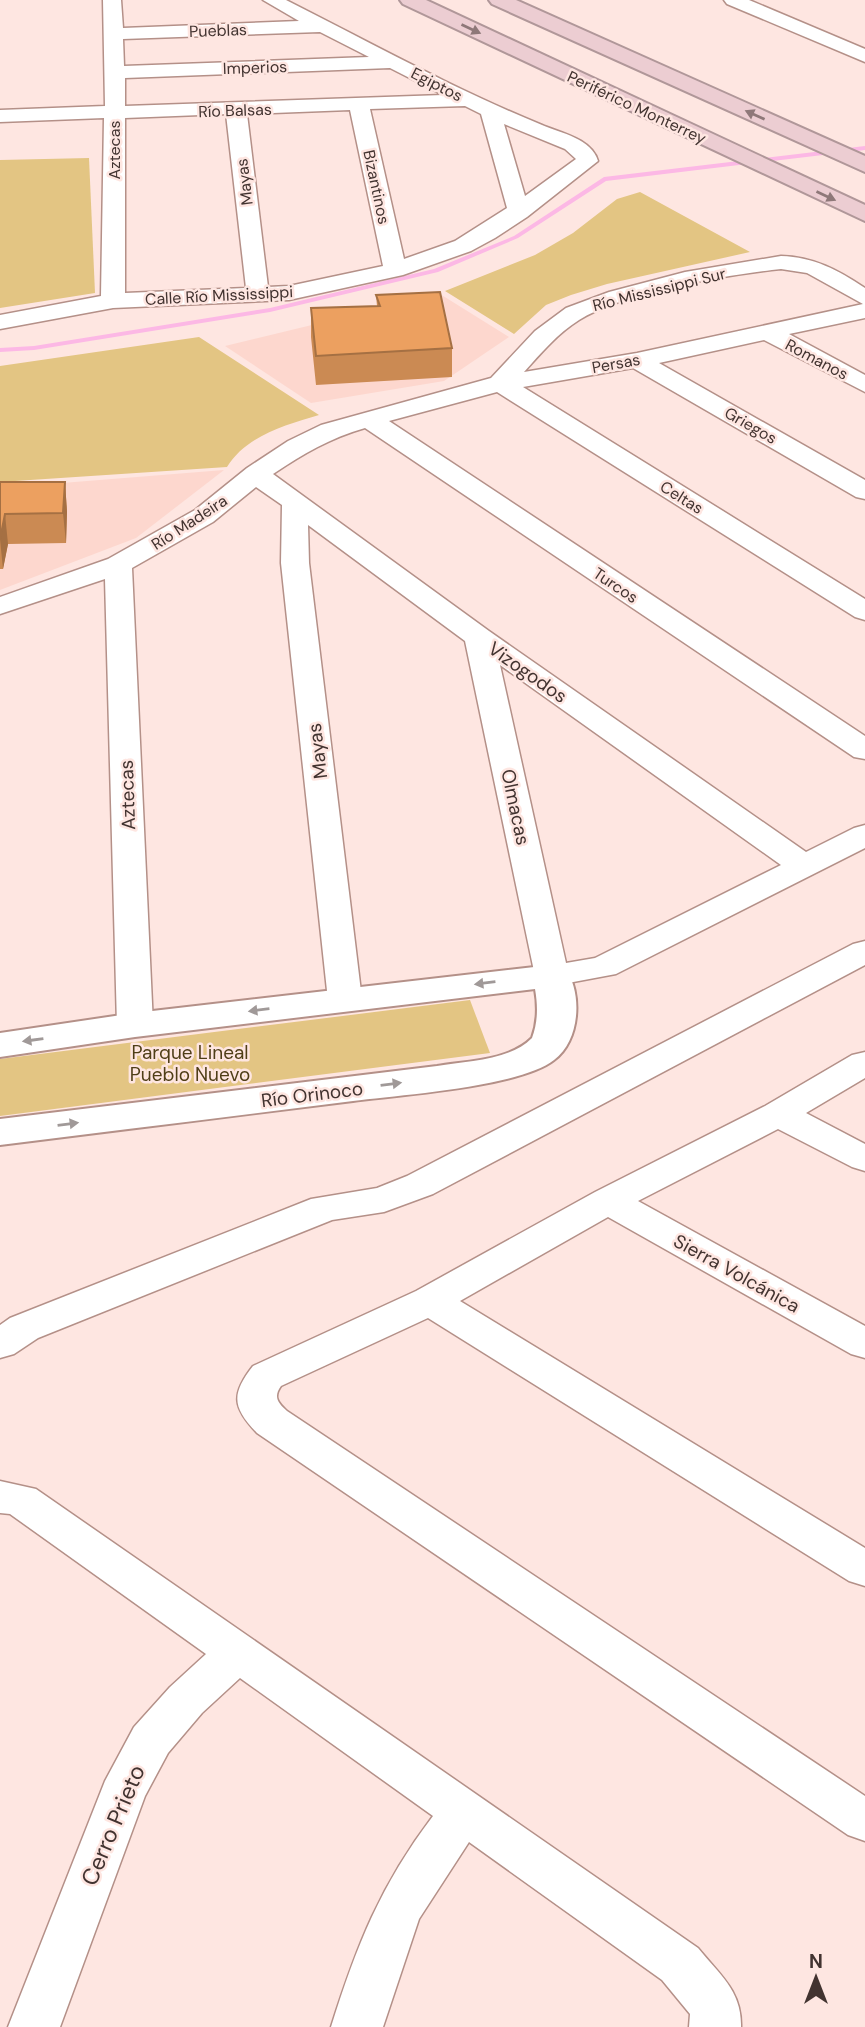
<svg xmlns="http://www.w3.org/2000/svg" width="865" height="2027" font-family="'DM Sans',sans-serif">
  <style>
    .built { fill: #fdd7ce }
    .green { fill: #e3c583 }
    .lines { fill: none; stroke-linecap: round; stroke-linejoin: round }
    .stream { fill: #fcb8e5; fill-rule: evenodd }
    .street-casing { stroke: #b49088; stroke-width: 3 }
    .secondary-casing { stroke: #b49088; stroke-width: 4 }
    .highway-casing { stroke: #b09799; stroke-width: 4 }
    .street { fill: #fff; fill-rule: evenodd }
    .secondary { fill: #fff; fill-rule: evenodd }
    .highway { fill: #eccdd2; fill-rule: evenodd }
    .wall { fill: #cb8a53 }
    .shaded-wall { fill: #a57043 }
    .building { fill: #eca060; stroke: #a57043; stroke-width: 2 }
    .oneway { fill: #8e7879 }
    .oneway2 { fill: #a09998 }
    .labels { text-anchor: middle; stroke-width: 5; stroke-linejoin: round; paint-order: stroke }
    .far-street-label { font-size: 16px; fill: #423330; stroke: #fee6e1 }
    .street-label { font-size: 19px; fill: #423330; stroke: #fee6e1 }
    .park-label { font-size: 19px; fill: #4f3e17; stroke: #fee6e1 }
    .near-street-label { font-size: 23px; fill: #423330; stroke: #fee6e1 }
  </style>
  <rect width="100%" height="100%" fill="#fee6e1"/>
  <g class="built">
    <polygon points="440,294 509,337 444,381 311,403 225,346"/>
    <polygon points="224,470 136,538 0,590 0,488"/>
  </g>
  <g class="green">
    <polygon points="89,158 95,293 0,308 0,160"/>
    <polygon points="640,192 750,252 607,284 571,295 546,305 514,334 445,291 535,255 573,233 617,199"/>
    <path d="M199,337L319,415C285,425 246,436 227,467L0,482V366Z"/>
    <polygon points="470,1000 490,1053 0,1116 0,1059"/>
  </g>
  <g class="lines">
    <polygon class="stream" points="865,146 865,150 606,181 518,238 438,272 270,312 34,350 0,352 0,348 34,346 270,308 434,269 514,236 604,177"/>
    <defs>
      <g id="street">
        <path d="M103,0H121L123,28L299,21L263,0H286C371,43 454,89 542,125C561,133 592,139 598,161L527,217L495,238L471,251L403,275L289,300L113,308L0,329V315L101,296L104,118L0,122V110L105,106ZM320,32L369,57L124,66L123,39ZM390,68L443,95L125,106V78ZM465,106L481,114L507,208L455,241L404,259L370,109ZM350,110L383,266L289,286L268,287L247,114ZM226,114L246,288L125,293V118ZM504,124L565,149L576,159L525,196Z"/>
        <polygon points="724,0 749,0 865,49 865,62 727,4"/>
        <path d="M781,256C814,257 838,270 865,288V318L789,334L865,375V392L764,340L659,363L865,480V499L856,497L633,368L523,387L865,599V620L855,617L497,392L389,421L865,736V759L854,757L365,428C330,438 303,454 273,474L489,631L806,852L854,828L865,825V848L616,974L552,986L540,983L535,976L465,641L308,525L309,563L362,1000L357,1007L345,1010L333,1007L328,1000L281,563L282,505L256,487L213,522L132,568L153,1025L147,1033L135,1036L123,1033L117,1025L105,579L0,614V597L108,559L195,510L247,468L288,441L321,425L491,378L535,331L566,308L609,292L685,272ZM781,269L807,273L863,304L637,353L524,372C541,353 557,334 579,320C624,292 727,275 781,269ZM500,665L781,865L595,958L566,963Z"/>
        <polygon points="865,941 865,965 433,1194 384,1212 332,1220 38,1338 14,1354 0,1358 0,1325 10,1318 311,1199 377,1188 407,1176 853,944"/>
        <path d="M865,1052V1078L806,1113L865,1144V1171L852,1167L778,1129L638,1201L865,1326V1358L851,1354L608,1217L460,1301L865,1548V1586L849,1581L428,1318L281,1386C273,1397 278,1403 287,1411L865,1796V1841L848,1835L257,1433C232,1407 231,1394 253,1366L416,1291L595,1192L765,1106L852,1055Z"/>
        <path d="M0,1481L36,1489L698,1948C720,1975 742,1991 741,2027H689L690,2014L662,1980L469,1842L419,1919L383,2027H331C357,1945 380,1886 433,1816L240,1678L202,1713L168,1753L145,1796L60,2027H8L105,1781L134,1727L170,1687L206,1654L10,1514L0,1513Z"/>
      </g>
      <path id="secondary" d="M552,965L565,968C583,993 580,1041 554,1060C520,1087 399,1095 353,1101C235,1116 118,1130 0,1145V1119L437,1066C467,1061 509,1061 532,1038C538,1022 538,1006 535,989L135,1037L0,1057V1033L135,1013Z"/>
      <g id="highway">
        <polygon points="400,0 426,0 865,205 865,221 403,4"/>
        <polygon points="489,0 516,0 865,156 865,172 492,4"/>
      </g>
    </defs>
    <use href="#street" class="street-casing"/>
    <use href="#secondary" class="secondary-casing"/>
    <use href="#highway" class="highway-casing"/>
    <use href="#street" class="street"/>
    <use href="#secondary" class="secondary"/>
    <use href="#highway" class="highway"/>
  </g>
  <g class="wall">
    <polygon points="376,295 452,348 452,377 316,385 311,337 311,308 377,306"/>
    <polygon points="0,482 65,482 67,512 66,543 8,544 3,569 0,569"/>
  </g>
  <g class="shaded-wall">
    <polygon points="65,482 67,512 66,543 63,513"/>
    <polygon points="5,514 8,544 3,569 0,539"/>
  </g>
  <g class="building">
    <polygon points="440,292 452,348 316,356 311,308 380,306 376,295"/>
    <polygon points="0,482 65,482 63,513 5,514 0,539"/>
  </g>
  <defs><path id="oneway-solid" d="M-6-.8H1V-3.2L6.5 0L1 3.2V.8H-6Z" transform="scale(1.75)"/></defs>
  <g class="oneway">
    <use href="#oneway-solid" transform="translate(471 29) rotate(25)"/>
    <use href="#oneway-solid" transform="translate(755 115) rotate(-156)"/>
    <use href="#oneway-solid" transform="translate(826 196) rotate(25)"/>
  </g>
  <g class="oneway2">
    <use href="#oneway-solid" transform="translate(485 983) rotate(173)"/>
    <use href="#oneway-solid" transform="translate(259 1010) rotate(173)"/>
    <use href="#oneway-solid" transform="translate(33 1040) rotate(172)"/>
    <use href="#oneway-solid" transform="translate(391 1084) rotate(-7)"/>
    <use href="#oneway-solid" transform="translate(68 1124) rotate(-7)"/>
  </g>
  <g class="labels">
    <g class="far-street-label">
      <text transform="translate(218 30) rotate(-2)" y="6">Pueblas</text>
      <text transform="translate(255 67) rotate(-2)" y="6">Imperios</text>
      <text transform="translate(437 84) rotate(27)" y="6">Egiptos</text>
      <text transform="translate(637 107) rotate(25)" y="6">Periférico Monterrey</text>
      <text transform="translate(235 110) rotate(-2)" y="6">Río Balsas</text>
      <text transform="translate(114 150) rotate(-90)" y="6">Aztecas</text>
      <text transform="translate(244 182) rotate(-97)" y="6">Mayas</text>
      <text transform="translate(377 187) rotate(78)" y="6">Bizantinos</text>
      <text transform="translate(659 289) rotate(-14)" y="6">Río Mississippi Sur</text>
      <text transform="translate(219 295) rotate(-3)" y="6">Calle Río Mississippi</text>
      <text transform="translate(817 359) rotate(28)" y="6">Romanos</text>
      <text transform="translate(616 363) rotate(-10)" y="6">Persas</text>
      <text transform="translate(751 425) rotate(30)" y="6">Griegos</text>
      <text transform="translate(682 497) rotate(32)" y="6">Celtas</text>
      <text transform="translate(189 522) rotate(-33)" y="6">Río Madeira</text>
      <text transform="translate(616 585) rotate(34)" y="6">Turcos</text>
    </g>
    <g class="street-label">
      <text transform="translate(528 672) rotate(35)" y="7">Vizogodos</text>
      <text transform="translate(317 751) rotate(-97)" y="7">Mayas</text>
      <text transform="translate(127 795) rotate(-92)" y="7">Aztecas</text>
      <text transform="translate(516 807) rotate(78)" y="7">Olmacas</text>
      <text transform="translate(312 1094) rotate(-7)" y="7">Río Orinoco</text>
      <text transform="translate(737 1273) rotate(29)" y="7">Sierra Volcánica</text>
    </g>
    <g class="park-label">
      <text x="190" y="1059">Parque Lineal<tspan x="190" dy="22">Pueblo Nuevo</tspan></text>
    </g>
    <g class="near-street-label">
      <text transform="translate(113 1825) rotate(-67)" y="8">Cerro Prieto</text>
    </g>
  </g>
  <g transform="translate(816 1978)" stroke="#fee6e1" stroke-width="5" paint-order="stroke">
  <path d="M0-5L12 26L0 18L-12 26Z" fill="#423330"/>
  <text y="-10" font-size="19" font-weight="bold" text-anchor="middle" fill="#423330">N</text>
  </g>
</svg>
